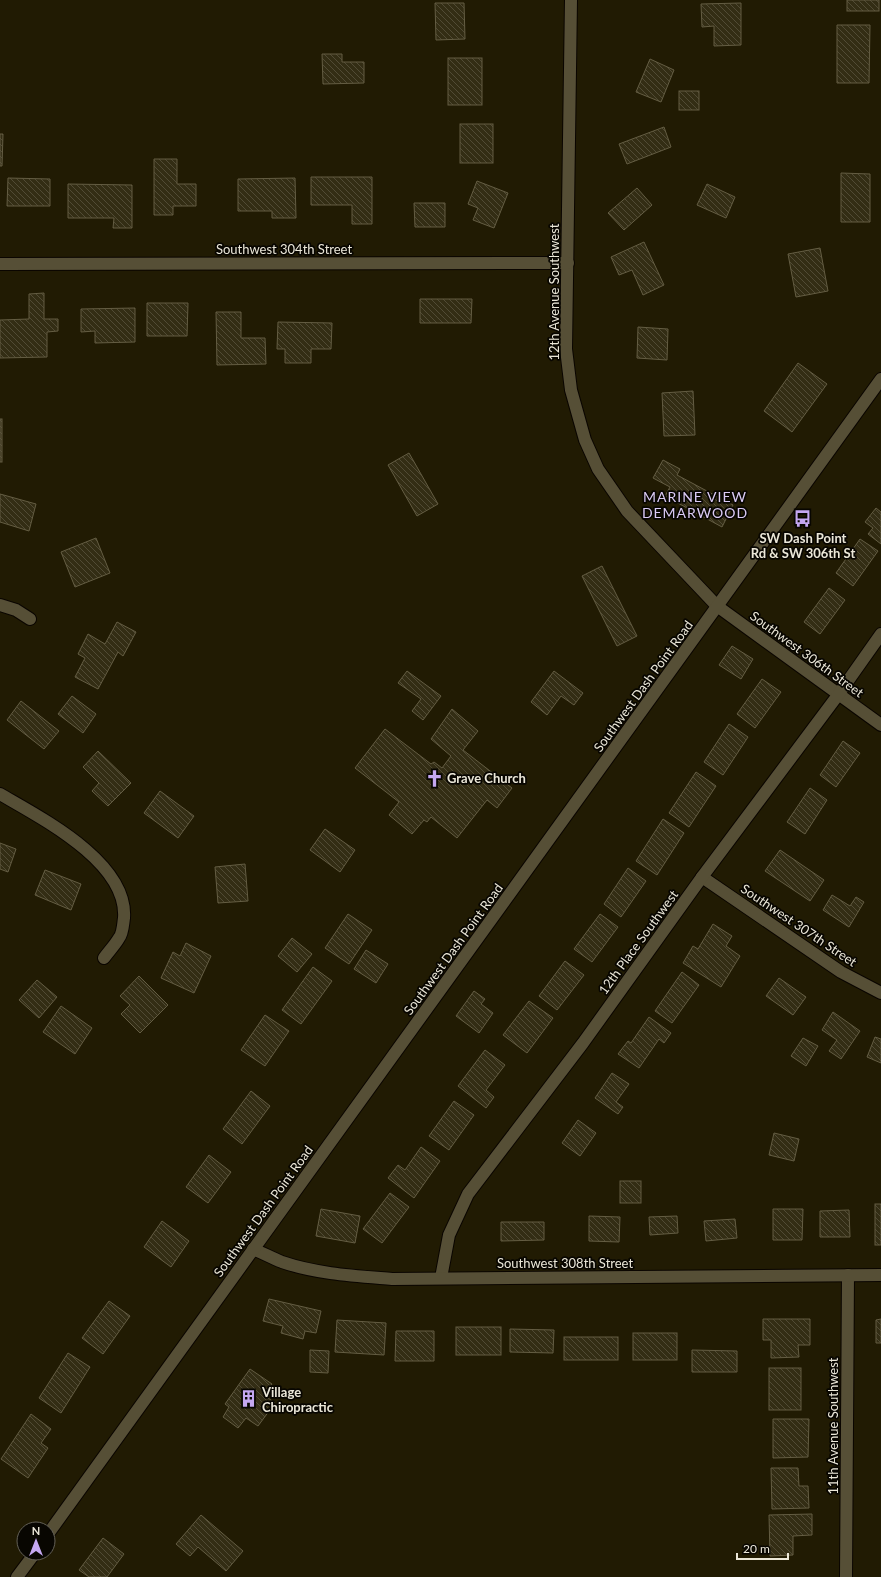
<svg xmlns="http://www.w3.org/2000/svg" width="881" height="1577" font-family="Lato,sans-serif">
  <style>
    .building { fill: url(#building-back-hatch); stroke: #645d43 }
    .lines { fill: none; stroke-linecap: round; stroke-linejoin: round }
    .minor-casing { stroke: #0a0500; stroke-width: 14 }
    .tertiary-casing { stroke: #0a0500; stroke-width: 14 }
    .secondary-casing { stroke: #0a0500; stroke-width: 14 }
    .minor { stroke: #564f36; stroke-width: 12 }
    .tertiary { stroke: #564f36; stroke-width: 12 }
    .secondary { stroke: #564f36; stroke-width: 12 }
    .labels { text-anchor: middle; stroke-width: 3.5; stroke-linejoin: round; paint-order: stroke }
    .street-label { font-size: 13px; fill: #ebe7d8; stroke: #080601 }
    .poi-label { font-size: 13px; font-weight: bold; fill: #ebe7d8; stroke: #080601; text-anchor: start }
    .neighbourhood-label { font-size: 14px; letter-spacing: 1px; fill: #dbcbf6; stroke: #080601 }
  </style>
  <defs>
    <pattern id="building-back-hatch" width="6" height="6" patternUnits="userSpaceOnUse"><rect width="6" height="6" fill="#332d14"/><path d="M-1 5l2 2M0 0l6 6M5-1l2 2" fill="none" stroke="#514b35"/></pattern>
  </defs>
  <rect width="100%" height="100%" fill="#211b03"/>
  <g class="building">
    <rect x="847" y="0" width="32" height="11"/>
    <polygon points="435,3 464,3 465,39 436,40"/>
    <polygon points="741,3 741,45 714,46 714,26 702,27 701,4"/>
    <polygon points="837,25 870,25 869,83 837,83"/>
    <polygon points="322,54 342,54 342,62 364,62 364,83 323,84"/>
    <rect x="448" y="58" width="34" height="47"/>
    <polygon points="650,59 674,70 661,102 636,92"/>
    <rect x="679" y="91" width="20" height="19"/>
    <rect x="460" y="124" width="33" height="39"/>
    <polygon points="664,127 671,147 627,164 619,144"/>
    <polygon points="0,134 3,134 2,166 0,166"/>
    <polygon points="154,159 177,159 177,184 196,184 196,206 173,206 173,215 154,215"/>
    <polygon points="841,173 870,174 870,222 841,222"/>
    <polygon points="311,177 372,177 372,224 352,224 352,205 311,205"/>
    <polygon points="8,178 50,179 50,206 7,206"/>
    <polygon points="295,178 296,218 272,218 272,211 238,211 238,179"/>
    <polygon points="477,181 508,193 494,228 473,220 478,208 468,204"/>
    <polygon points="68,184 132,185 132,228 113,228 114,218 68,218"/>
    <polygon points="707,184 735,197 726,218 697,205"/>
    <polygon points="637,188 652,205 624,230 608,213"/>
    <polygon points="414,203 445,203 445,227 415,227"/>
    <polygon points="644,242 664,285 643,295 632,270 619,275 611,257"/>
    <polygon points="820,248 828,291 796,297 788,254"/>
    <polygon points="44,293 44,319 58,319 58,331 47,332 47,357 0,358 0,320 29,319 29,294"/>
    <polygon points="420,299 472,299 471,323 420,323"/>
    <polygon points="147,303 188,303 187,336 147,336"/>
    <polygon points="135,308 135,342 95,343 95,331 81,332 81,309"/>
    <polygon points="216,312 241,312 241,338 265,338 266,364 217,365"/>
    <polygon points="278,322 332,323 331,349 311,349 311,363 285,363 285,349 277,349"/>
    <polygon points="638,327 668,329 667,360 637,358"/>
    <polygon points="798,363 827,384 792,432 764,411"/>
    <polygon points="693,391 695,435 664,436 662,393"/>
    <rect x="0" y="419" width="2" height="43"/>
    <polygon points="409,453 438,504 417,516 388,465"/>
    <polygon points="663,460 680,469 677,475 733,505 722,527 665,496 670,487 653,478"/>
    <polygon points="0,494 36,504 29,531 0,522"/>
    <polygon points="876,508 881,512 881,544 868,534 873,528 865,522"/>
    <polygon points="96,538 110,573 75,587 61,552"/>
    <polygon points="860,539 878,551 853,586 836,573"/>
    <polygon points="602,566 637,636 617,646 582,576"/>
    <polygon points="829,588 845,600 820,634 804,622"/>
    <polygon points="117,622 136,632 123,656 118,652 98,689 75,677 85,658 78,654 88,634 105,644"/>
    <polygon points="732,646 753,659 741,679 719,665"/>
    <polygon points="407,671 441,696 423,720 412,711 421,699 398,683"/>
    <polygon points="554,671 583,693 574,705 561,696 547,715 531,702"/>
    <polygon points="762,679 781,692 755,728 737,714"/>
    <polygon points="72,696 96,714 83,733 58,714"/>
    <polygon points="21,701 59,731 44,749 7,720"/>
    <polygon points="452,709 478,731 463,750 512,788 497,808 487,800 457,838 431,817 427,822 424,820 412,834 389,815 399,802 355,768 385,729 431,764 434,762 442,768 451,756 431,739"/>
    <polygon points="729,724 748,737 723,775 704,762"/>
    <polygon points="843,741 860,753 836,787 820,775"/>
    <polygon points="98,751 131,783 108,806 92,791 99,783 83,767"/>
    <polygon points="696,772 716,786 689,827 669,813"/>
    <polygon points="810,788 827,800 805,834 787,822"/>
    <polygon points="160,791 194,816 178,838 144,813"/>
    <polygon points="663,819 684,833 657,875 636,861"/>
    <polygon points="325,829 355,850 340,872 310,850"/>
    <polygon points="0,843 16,849 8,872 0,869"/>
    <polygon points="780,850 824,880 810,901 765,871"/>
    <polygon points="245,864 248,901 218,903 215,867"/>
    <polygon points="628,868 646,881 621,917 604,904"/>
    <polygon points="45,870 81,884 71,910 35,895"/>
    <polygon points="832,895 850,906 856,897 864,902 849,927 823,910"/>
    <polygon points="348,914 372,930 349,964 325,948"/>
    <polygon points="600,914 618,927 592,962 574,949"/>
    <polygon points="713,924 732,936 726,946 740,956 721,987 683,963 693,946 698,949"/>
    <polygon points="292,938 312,954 297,972 278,956"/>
    <polygon points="186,943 211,956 194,993 161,978 173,952 180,956"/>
    <polygon points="366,950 388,964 376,983 354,969"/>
    <polygon points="565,961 584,975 557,1010 539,996"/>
    <polygon points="313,967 332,981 301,1024 282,1010"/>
    <polygon points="682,972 699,985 672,1023 655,1011"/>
    <polygon points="139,976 168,1005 140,1033 121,1014 130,1005 120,996"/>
    <polygon points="779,978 806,997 793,1015 766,996"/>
    <polygon points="37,980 57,997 39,1018 19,1000"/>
    <polygon points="474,991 485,999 481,1004 493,1013 479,1033 456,1016"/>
    <polygon points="529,1001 553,1018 527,1053 503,1035"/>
    <polygon points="61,1006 92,1028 75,1054 43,1032"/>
    <polygon points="833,1012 860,1031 841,1059 829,1051 837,1040 822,1030"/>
    <polygon points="265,1015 289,1031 265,1066 241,1050"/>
    <polygon points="649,1017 671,1033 664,1043 659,1039 639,1068 618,1054 628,1041 631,1043"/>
    <polygon points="875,1037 881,1039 881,1063 867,1057"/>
    <polygon points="803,1038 818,1046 806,1066 791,1056"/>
    <polygon points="485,1050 505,1065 486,1090 494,1097 486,1108 458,1086"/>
    <polygon points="612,1073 629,1084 616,1102 623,1107 618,1114 595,1098"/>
    <polygon points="251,1091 270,1106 242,1144 223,1129"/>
    <polygon points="454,1101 474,1115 449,1150 429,1136"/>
    <polygon points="578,1120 596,1133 580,1156 562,1143"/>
    <polygon points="774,1133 799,1139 794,1161 769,1155"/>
    <polygon points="421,1147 440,1161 414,1198 388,1178 398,1165 405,1170"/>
    <polygon points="209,1155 231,1172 208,1203 186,1187"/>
    <rect x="620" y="1181" width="21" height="22"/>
    <polygon points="390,1193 409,1207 382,1243 363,1229"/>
    <rect x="875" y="1204" width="6" height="41"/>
    <polygon points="321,1209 360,1216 355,1243 316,1236"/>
    <polygon points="773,1209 803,1209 802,1240 773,1240"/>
    <polygon points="849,1210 850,1237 820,1237 820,1211"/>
    <polygon points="589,1216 620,1217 619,1242 589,1241"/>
    <polygon points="677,1216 678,1233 650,1235 649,1217"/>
    <polygon points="735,1219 737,1238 706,1241 704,1221"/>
    <polygon points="162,1221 189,1241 171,1267 144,1247"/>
    <polygon points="501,1222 544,1222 544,1240 501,1241"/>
    <polygon points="269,1299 321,1311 316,1333 305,1331 303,1339 281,1333 283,1326 263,1321"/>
    <polygon points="109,1301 130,1316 103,1354 82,1338"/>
    <polygon points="763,1319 810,1319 810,1345 798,1345 799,1357 771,1358 771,1340 763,1340"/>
    <polygon points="881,1319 881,1343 876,1343 876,1320"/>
    <polygon points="337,1320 386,1323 384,1355 335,1352"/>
    <rect x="456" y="1327" width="45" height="28"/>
    <polygon points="510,1329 554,1330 553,1353 510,1352"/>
    <polygon points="396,1331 434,1331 434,1361 395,1361"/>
    <rect x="633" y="1333" width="44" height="27"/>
    <rect x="564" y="1337" width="54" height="23"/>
    <polygon points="310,1350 329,1351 328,1373 310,1372"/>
    <polygon points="692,1350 737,1351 737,1372 692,1372"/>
    <polygon points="68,1353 90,1367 61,1413 39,1398"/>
    <rect x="769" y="1368" width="32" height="42"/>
    <polygon points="250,1369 272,1384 264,1395 275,1403 258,1426 246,1418 238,1428 223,1417 229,1407 225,1404"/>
    <polygon points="31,1414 51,1429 41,1443 48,1448 28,1478 1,1459"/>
    <polygon points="773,1419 809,1419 808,1457 773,1458"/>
    <polygon points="771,1468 798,1468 799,1486 808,1486 809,1508 772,1509"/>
    <polygon points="812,1514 812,1535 793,1536 793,1555 770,1556 769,1515"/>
    <polygon points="201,1515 243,1551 226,1571 198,1547 190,1556 176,1544"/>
    <polygon points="103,1538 124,1554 107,1577 89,1577 79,1570"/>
  </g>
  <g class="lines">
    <defs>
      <g id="minor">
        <polyline points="571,0 566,349 571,390 585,440 598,469 627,511 717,606 881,725"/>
        <polyline points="0,264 568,263"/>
        <polyline points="0,605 16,610 30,619"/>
        <path d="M0,794C41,818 128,862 124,918C123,924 123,933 119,938C115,945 109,951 104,958"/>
        <polyline points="702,877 841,972 881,993"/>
        <polyline points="441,1278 449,1235 468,1194 583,1043 702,877 838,695 881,634"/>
        <polyline points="846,1577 848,1275"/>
      </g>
      <path id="tertiary" d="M253,1249C263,1253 272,1258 282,1262C317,1274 356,1276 392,1279L881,1275"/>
      <g id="secondary">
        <polyline points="48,1534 881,379"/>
        <polyline points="17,1577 35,1553"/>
      </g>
    </defs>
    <use href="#minor" class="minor-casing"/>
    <use href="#tertiary" class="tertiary-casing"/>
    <use href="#secondary" class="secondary-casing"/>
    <use href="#minor" class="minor"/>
    <use href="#tertiary" class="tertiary"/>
    <use href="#secondary" class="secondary"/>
  </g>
  <defs>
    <symbol id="bus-bare" viewBox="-9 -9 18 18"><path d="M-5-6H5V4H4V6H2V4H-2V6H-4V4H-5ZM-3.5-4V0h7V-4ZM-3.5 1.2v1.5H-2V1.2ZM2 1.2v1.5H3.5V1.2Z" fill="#c4a7f1" stroke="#080601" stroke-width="2.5" paint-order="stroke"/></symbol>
    <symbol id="church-bare" viewBox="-9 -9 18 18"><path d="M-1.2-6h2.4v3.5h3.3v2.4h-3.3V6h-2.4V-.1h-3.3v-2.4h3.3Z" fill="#c4a7f1" stroke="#080601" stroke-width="2.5" paint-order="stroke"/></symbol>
    <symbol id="building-bare" viewBox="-9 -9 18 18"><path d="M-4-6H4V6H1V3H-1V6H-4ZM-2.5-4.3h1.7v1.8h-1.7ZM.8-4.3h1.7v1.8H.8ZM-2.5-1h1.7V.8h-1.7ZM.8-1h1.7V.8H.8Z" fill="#c4a7f1" stroke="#080601" stroke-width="2.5" paint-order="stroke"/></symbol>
  </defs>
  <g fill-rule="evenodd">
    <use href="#bus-bare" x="790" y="506" width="25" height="25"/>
    <use href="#church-bare" x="422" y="766" width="25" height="25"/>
    <use href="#building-bare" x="236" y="1386" width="25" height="25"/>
  </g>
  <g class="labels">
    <g class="street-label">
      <text x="284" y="254">Southwest 304th Street</text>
      <text transform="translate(554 292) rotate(-90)" y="5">12th Avenue Southwest</text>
      <text transform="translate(807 654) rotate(36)" y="5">Southwest 306th Street</text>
      <text transform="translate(643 686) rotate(-54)" y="5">Southwest Dash Point Road</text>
      <text transform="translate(799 925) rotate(34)" y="5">Southwest 307th Street</text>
      <text transform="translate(638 942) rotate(-54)" y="5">12th Place Southwest</text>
      <text transform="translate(453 949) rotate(-54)" y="5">Southwest Dash Point Road</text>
      <text transform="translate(263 1211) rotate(-54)" y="5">Southwest Dash Point Road</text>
      <text x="565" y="1268">Southwest 308th Street</text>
      <text transform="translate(833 1426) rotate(-90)" y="5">11th Avenue Southwest</text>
    </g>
    <g class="poi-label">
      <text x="803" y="543" text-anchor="middle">SW Dash Point<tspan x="803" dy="15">Rd &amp; SW 306th St</tspan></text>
      <text x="447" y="783">Grave Church</text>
      <text x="262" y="1397">Village<tspan x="262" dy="15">Chiropractic</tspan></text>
    </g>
    <g class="neighbourhood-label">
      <text x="695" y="502">MARINE VIEW<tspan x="695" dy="16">DEMARWOOD</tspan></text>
    </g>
  </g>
  <g transform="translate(36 1541)"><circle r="19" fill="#080601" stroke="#636057"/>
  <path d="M0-3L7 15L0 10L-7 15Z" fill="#c4a7f1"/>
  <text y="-6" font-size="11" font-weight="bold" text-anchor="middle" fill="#ebe7d8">N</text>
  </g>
  <path d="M737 1553v6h51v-6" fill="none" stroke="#ebe7d8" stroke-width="2"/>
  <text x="743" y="1553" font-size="12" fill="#ebe7d8" stroke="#080601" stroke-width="3" paint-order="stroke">20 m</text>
</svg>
